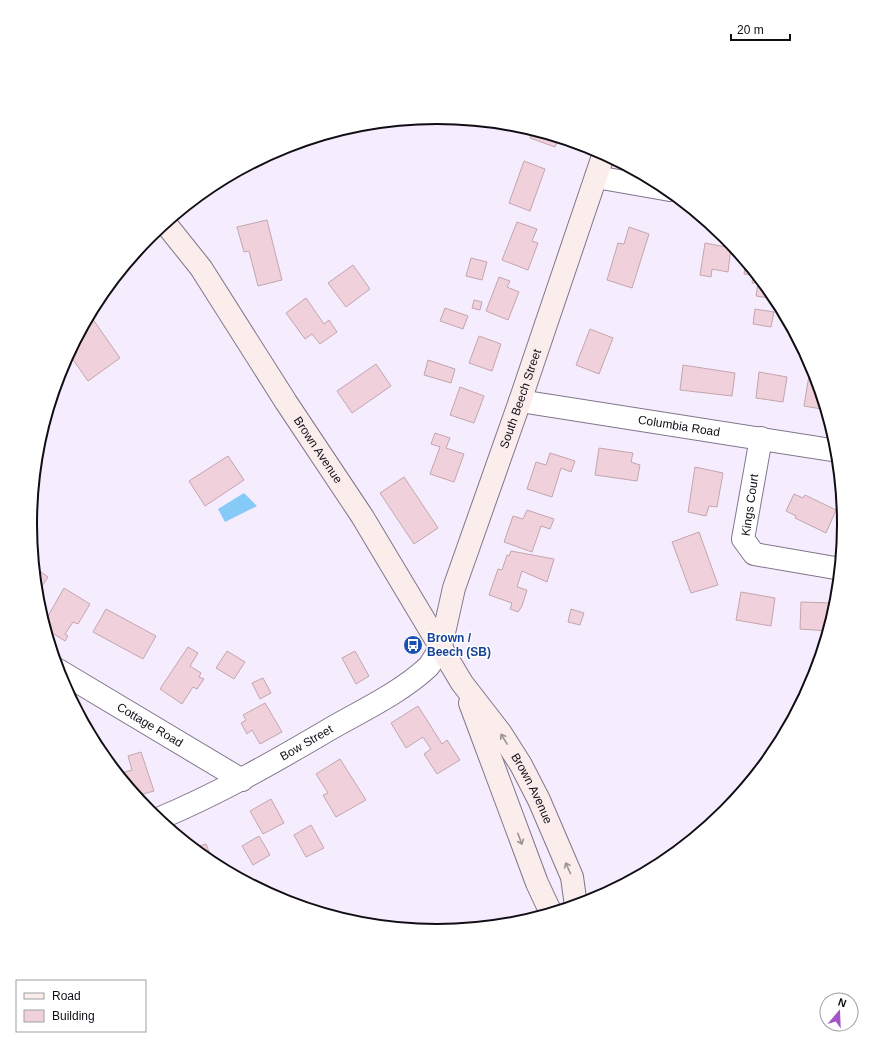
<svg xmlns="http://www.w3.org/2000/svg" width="875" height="1048" font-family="Helvetica,sans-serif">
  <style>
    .water { fill: #86cbf7 }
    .building { fill: #efd0db; stroke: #c3a5af }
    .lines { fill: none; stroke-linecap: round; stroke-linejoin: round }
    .street-casing { stroke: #81758c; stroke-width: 24 }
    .secondary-casing { stroke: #81758c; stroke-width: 24 }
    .street { stroke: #fff; stroke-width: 22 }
    .secondary { stroke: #fbedeb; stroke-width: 22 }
    .oneway { stroke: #9d9395 }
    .labels { text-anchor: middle; stroke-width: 3; stroke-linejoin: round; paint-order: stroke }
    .street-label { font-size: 12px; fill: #110d15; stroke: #fff }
    .transit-label { font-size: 12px; font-weight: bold; fill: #164399; stroke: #fff; text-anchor: start }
    .rim { fill: none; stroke: #110d15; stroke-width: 2 }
  </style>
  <rect width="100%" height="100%" fill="#f5edfd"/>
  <polygon class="water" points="244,493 257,506 225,522 218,509"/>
  <g class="building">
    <polygon points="533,129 559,137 555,147 530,138"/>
    <polygon points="524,161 545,169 530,211 509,203"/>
    <polygon points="267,220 282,280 258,286 249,251 244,252 237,227"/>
    <polygon points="517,222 537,229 532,241 538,243 528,270 502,260"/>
    <polygon points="629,227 649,234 632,288 607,280 618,243 624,244"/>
    <polygon points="705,243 731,248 728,272 712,269 711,277 700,275"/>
    <polygon points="471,258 487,262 482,280 466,276"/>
    <polygon points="746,261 771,291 769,298 756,296 758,283 752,283 753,275 744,274"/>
    <polygon points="353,265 370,289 346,307 328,283"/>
    <polygon points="499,277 510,281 507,287 519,292 508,320 486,311"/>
    <polygon points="306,298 324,324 329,320 337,332 320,344 312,334 305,339 286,313"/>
    <polygon points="474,300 482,302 480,310 472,308"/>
    <polygon points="445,308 468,316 463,329 440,321"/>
    <polygon points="755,309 774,312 771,327 753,324"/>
    <polygon points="92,318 120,358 88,381 69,354 75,345 74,344 85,323"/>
    <polygon points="590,329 613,338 599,374 576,365"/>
    <polygon points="479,336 501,344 492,371 469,363"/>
    <polygon points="428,360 455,369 451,383 424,375"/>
    <polygon points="811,363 814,368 827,410 804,406"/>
    <polygon points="376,364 391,386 352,413 337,391"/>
    <polygon points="683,365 735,373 732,396 680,390"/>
    <polygon points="759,372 787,377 783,402 756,398"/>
    <polygon points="460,387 484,396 474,423 450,415"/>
    <polygon points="435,433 450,438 446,448 464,454 454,482 430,474 440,447 431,444"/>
    <polygon points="599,448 633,453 631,462 640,465 637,481 595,475"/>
    <polygon points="550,453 575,461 571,472 561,468 552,497 527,489 536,462 546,465"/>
    <polygon points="228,456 244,480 205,506 189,481"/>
    <polygon points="695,467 723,473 717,507 709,506 706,516 688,512"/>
    <polygon points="404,477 438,528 414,544 380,493"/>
    <polygon points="794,494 803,498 805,495 836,510 826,533 795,518 796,516 786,511"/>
    <polygon points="527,510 554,519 550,529 541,526 532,552 504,542 513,516 523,519"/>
    <polygon points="699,532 718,585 691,593 672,542"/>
    <polygon points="511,551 554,559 547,582 522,571 517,587 527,590 522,606 518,612 510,609 512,603 489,595 498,569 502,570 507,555 509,556"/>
    <polygon points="34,567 48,577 38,592 37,591"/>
    <polygon points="64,588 90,604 78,624 73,622 65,634 68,636 65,641 46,629 44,623"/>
    <polygon points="741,592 775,598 771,626 736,620"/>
    <polygon points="801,602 833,603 833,618 829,631 800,629"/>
    <polygon points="106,609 156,636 143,659 93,632"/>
    <polygon points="571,609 584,613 580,625 568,622"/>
    <polygon points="188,647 198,653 190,666 201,673 199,677 204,679 197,689 193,687 182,704 160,689"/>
    <polygon points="227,651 245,662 234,679 216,668"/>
    <polygon points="355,651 369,676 356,684 342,658"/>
    <polygon points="263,678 271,693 260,699 252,683"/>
    <polygon points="265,703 282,732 260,744 252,730 247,734 241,723 246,720 243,715"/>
    <polygon points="418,706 442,744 447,740 460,760 437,774 424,754 431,749 423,737 406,748 391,723"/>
    <polygon points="141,752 154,791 136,796 118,774 132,770 128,756"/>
    <polygon points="340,759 366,800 336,817 323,795 328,793 316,774"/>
    <polygon points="271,799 284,823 263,834 250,811"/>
    <polygon points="311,825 324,848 306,857 294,835"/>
    <polygon points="259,836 270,855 253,865 242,846"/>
    <polygon points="206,844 214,865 193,848"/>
  </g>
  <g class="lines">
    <defs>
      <g id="street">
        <polyline points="596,177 670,190"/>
        <path id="s1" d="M520,401L838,451"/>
        <polyline points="761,438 743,539 754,554 841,569"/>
        <path id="s2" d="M58,670L242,780"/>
        <path id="s3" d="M158,819C218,794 274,762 330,729C363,710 400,693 428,667C433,661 437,653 441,646"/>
      </g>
      <g id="secondary">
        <path id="s4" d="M165,223L201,268L286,402L362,516L462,683L500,732L521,765L539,800L572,877L576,906"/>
        <path id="s5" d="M441,646L454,588L520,401L604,153"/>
        <polyline points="470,703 537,883 551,913"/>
      </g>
    </defs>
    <use href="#street" class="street-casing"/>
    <use href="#secondary" class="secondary-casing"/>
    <use href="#street" class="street"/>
    <use href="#secondary" class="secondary"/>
  </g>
  <defs><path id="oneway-shaft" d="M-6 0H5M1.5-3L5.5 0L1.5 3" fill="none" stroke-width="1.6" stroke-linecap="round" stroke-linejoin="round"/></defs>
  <g class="oneway">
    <use href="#oneway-shaft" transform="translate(504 739) rotate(-122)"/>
    <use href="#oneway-shaft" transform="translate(520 839) rotate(69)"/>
    <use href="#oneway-shaft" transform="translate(568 868) rotate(-114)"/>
  </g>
  <defs>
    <symbol id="bus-disc" viewBox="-11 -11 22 22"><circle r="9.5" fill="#1a4fb4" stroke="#fff"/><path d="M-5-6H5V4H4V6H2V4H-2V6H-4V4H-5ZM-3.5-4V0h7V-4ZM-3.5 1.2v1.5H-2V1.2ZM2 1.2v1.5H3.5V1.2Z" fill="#fff"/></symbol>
  </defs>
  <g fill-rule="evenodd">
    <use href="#bus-disc" x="402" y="634" width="22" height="22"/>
  </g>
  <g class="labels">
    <g class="street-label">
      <text dy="4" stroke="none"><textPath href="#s5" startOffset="260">South Beech Street</textPath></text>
      <text dy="4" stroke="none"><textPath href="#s1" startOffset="161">Columbia Road</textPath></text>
      <text dy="4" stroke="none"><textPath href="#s4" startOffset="274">Brown Avenue</textPath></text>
      <text transform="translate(750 505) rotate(-82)" y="4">Kings Court</text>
      <text dy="4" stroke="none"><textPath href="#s2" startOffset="107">Cottage Road</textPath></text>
      <text dy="4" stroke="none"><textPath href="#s3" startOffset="167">Bow Street</textPath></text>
      <text dy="4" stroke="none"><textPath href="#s4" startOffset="675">Brown Avenue</textPath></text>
    </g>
    <g class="transit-label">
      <text x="427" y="642">Brown /<tspan x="427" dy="14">Beech (SB)</tspan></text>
    </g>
  </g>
  <path d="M0 0H875V1048H0ZM37 524a400 400 0 1 1 800 0a400 400 0 1 1-800 0Z" fill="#fff" fill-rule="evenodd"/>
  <path class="rim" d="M37 524a400 400 0 1 1 800 0a400 400 0 1 1-800 0Z"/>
  <rect x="16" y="980" width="130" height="52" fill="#ffffff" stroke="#a09ea1"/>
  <rect x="24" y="993" width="20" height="6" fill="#fbedeb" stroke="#a09ea1"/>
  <text x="52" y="1000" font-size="12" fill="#110d15">Road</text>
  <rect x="24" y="1010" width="20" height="12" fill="#efd0db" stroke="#a09ea1"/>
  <text x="52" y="1020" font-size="12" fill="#110d15">Building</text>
  <g transform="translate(839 1012) rotate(19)"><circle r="19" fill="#ffffff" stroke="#a09ea1"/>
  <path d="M0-3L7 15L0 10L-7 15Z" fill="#a355c6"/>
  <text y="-6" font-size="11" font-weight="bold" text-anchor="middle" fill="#110d15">N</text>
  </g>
  <path d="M731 34v6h59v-6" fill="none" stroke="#110d15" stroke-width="2"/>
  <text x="737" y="34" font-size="12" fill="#110d15" stroke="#ffffff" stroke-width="3" paint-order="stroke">20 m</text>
</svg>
